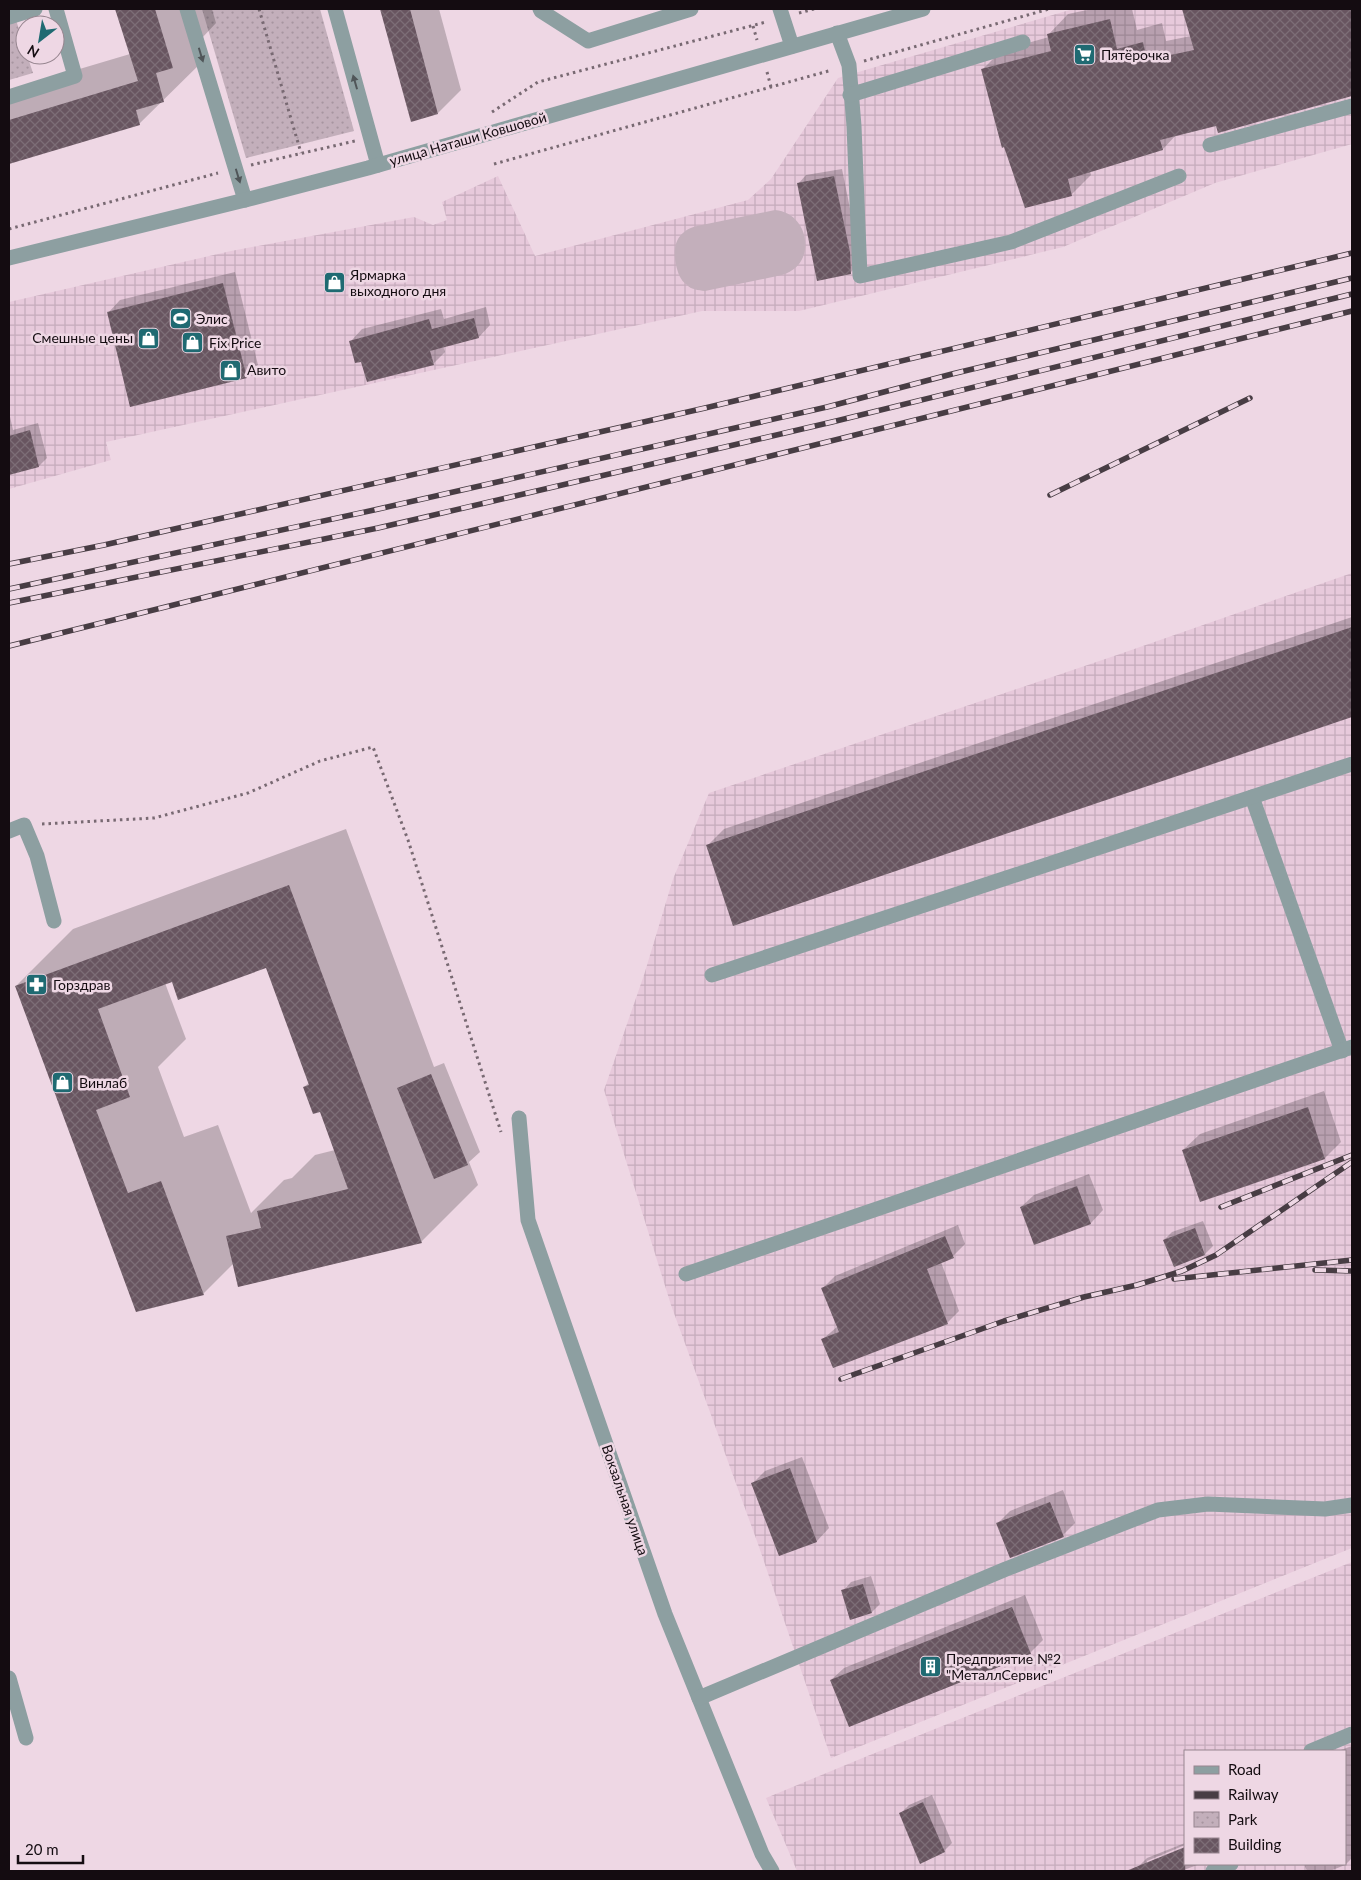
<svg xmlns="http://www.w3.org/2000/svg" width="1361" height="1880" font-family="Lato,sans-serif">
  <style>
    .industrial { fill: url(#industrial-grid); fill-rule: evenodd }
    .grass { fill: #c3afbb }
    .park { fill: url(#park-dots) }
    .shadow { fill: #0003; fill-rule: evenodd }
    .building { fill: url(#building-cross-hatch) }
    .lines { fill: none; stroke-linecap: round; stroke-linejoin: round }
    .path { stroke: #786972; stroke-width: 3; stroke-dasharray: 2.5 4; stroke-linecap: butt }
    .minor { stroke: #8d9fa1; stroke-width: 15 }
    .rail-casing { stroke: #483d44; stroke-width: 5.5 }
    .rail { stroke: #eed7e4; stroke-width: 4; stroke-dasharray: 11; stroke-linecap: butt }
    .oneway { fill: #505659 }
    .labels { text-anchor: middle; stroke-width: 5; stroke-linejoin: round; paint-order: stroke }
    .poi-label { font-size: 14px; fill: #140c11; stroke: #eed7e4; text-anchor: start }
    .street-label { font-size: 14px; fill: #140c11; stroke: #eed7e4 }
  </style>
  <defs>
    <pattern id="industrial-grid" width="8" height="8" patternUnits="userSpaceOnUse" patternTransform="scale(1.25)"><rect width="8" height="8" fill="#e7c9db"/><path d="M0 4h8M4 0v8" fill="none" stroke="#c5abbb"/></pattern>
    <pattern id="park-dots" width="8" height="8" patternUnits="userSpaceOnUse" patternTransform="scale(1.25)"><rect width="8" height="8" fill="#c3afbb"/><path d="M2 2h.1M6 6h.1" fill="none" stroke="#a795a0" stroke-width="1.8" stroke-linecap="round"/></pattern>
    <pattern id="building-cross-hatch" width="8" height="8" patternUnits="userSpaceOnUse" patternTransform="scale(1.25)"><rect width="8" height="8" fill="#685560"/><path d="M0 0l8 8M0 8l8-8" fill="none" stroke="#7c6d76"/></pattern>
  </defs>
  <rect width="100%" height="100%" fill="#eed7e4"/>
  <g class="industrial">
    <polygon points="1073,9 1352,9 1352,144 1215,183 1063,247 799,311 702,311 106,442 111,460 9,489 9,302 231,251 414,217 433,225 447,220 442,202 498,176 535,256 748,200 771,179 838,78"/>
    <polygon points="1352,573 1352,1548 831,1758 758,1544 671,1305 604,1090 644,975 673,879 709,793 1117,655"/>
    <path d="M1352,1562V1871H797L766,1798L865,1757ZM1185,1751H1345V1864H1185Z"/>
  </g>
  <path class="grass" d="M775,210C810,213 818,265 782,275L705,291C698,290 692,290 687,285C680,280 678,273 676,265C672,246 677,231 697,226Z"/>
  <g class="park">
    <polygon points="202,9 320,9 354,131 246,158"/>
    <polygon points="16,20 25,48 25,55 27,55 33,73 9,80 9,22"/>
  </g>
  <g class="shadow">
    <polygon points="116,9 212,9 216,23 202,38 207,57 139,124 9,163 9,90 130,54"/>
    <polygon points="381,9 439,9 461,90 438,113 412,120"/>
    <polygon points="1092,9 1132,9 1137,30 1162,23 1166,41 1191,36 1183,9 1352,9 1352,94 1219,131 1217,124 1177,134 1163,149 1090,171 1091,175 1072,194 1026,206 983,69 1002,50 1049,37 1049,34 1068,14"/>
    <polygon points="842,169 857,243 858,265 850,273 798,184 806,175"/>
    <polygon points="235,272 258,365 246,377 108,313 120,300"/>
    <polygon points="486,307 490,325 479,337 443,346 445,352 433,364 362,360 351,341 362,329 441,309 444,319"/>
    <polygon points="9,412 13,430 38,423 47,458 39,466 9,474"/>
    <polygon points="1352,617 1352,716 734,924 707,846 724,829"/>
    <path d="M346,829L434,1067L444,1063L480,1152L469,1162L478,1185L421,1242L233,1264L203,1294L136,1310L16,986L73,929ZM267,966L310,1082L304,1087L320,1110L335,1150L315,1155L292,1178L284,1180L251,1213L218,1125L184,1137L158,1067L186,1039L165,983L172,980Z"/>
    <polygon points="1324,1091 1341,1142 1325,1158 1183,1150 1200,1134"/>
    <polygon points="1089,1174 1103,1210 1091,1223 1035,1244 1021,1207 1034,1195"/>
    <polygon points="1203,1221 1213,1246 1205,1254 1164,1240 1172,1232"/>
    <polygon points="958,1225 965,1244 953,1256 941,1262 959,1311 947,1323 823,1339 838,1326 823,1288 835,1276"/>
    <polygon points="802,1457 829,1528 817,1541 780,1554 753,1483 765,1471"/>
    <polygon points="1063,1490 1075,1523 1063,1535 998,1523 1010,1511"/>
    <polygon points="871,1576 880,1604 872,1612 851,1618 843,1591 851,1582"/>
    <polygon points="1025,1595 1043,1640 1030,1653 831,1680 844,1668"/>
    <polygon points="1352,1746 1352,1858 1345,1865 1330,1871 1307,1871 1304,1864 1345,1864 1345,1751 1338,1751"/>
    <polygon points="932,1795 952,1843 944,1851 901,1813 909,1805"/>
    <polygon points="1185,1843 1185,1845 1147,1861 1147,1863 1200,1864 1181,1871 1141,1871 1139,1866 1147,1858"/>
  </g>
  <g class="building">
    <polygon points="115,9 155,9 173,68 156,73 164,102 136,110 140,125 9,164 9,120 138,81"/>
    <polygon points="380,9 410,9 438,114 411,122"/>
    <polygon points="1182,9 1352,9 1352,96 1218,133 1216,126 1160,140 1163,150 1068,179 1072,196 1025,208 1004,147 1002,148 981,69 1051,51 1047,34 1110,19 1117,49 1143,42 1147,60 1194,50"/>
    <polygon points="834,176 850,252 851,274 817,281 797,183"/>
    <polygon points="223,283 247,378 130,407 107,312"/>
    <polygon points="474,318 479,338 430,351 434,365 367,382 361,362 355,363 349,341 429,319 432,329"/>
    <polygon points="30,430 39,467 9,475 9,436"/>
    <polygon points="1352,627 1352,717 733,926 706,845"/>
    <polygon points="289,885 422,1243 238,1287 226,1236 261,1228 257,1211 348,1189 320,1112 313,1114 303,1087 309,1085 266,968 178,1000 172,982 98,1009 130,1097 96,1110 128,1193 161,1181 204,1295 136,1312 15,986"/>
    <polygon points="431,1074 468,1165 434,1179 397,1088"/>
    <polygon points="1308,1107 1325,1159 1200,1202 1182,1150"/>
    <polygon points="1077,1186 1091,1224 1034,1245 1020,1207"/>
    <polygon points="1195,1228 1205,1255 1174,1267 1163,1240"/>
    <polygon points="945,1236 954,1258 927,1269 948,1324 833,1368 821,1339 839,1332 821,1288"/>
    <polygon points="790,1468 817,1542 779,1556 751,1483"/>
    <polygon points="1050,1502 1064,1537 1010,1558 996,1523"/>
    <polygon points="863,1584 872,1613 850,1620 841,1590"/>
    <polygon points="1012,1607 1031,1654 849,1727 830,1680"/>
    <polygon points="923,1802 945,1852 920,1864 899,1813"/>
    <polygon points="1185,1847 1185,1871 1126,1871"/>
  </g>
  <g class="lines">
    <g class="path">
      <polyline points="259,9 301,153"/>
      <polyline points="799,13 814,9"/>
      <polyline points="753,26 757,40"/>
      <polyline points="864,61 1049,9"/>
      <polyline points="767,72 771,87"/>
      <polyline points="492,112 538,82 766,22"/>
      <polyline points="494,164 832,70"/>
      <polyline points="251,165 355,141"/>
      <polyline points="9,229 218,173"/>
      <polyline points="42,824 154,818 248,793 320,761 373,747 408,840 501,1132"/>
    </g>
    <g class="minor">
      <polyline points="187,9 245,200"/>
      <polyline points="335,9 378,165"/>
      <polyline points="540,9 541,11 588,41 691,9"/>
      <polyline points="780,9 792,46"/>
      <polyline points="9,17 35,9"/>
      <polyline points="837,33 849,65 854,126 860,276 1011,242 1179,176"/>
      <polyline points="850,95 1023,42"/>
      <polyline points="9,97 75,76 56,9"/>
      <polyline points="1210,145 1352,106"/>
      <polyline points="9,258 245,200 368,168 923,9"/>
      <polyline points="1252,797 1342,1051"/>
      <polyline points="9,831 24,825 37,856 54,921"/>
      <polyline points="712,975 1352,764"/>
      <polyline points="519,1118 528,1220 665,1614 762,1854 772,1871"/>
      <polyline points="686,1274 1352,1047"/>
      <polyline points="9,1678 26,1738"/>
      <polyline points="699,1698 1006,1569 1158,1510 1208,1504 1325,1509 1352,1505"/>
      <polyline points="1311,1751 1352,1734"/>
      <polyline points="1213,1871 1231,1864"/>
    </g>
    <defs>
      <g id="rail">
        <polyline points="1050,495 1250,398"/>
        <polyline points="9,564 104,545 705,408 1352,253"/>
        <polyline points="9,589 374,510 827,407 952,374 1352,278"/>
        <polyline points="9,603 378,528 832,422 1352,294"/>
        <polyline points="9,646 1352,311"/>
        <polyline points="1221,1207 1352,1155"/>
        <polyline points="1315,1270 1352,1271"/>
        <polyline points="1174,1279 1352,1260"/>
        <polyline points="841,1379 1004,1321 1084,1297 1137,1285 1182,1271 1216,1255 1352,1162"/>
      </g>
    </defs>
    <use href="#rail" class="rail-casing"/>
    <use href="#rail" class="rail"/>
  </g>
  <defs><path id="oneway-solid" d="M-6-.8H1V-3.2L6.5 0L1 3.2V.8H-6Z" transform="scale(1.25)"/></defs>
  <g class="oneway">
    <use href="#oneway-solid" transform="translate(201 55) rotate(73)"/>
    <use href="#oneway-solid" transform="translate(355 82) rotate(-106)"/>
    <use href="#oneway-solid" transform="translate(238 176) rotate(73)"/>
  </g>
  <defs>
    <symbol id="supermarket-square" viewBox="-11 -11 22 22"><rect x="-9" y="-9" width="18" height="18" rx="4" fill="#1f6a72" stroke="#eed7e4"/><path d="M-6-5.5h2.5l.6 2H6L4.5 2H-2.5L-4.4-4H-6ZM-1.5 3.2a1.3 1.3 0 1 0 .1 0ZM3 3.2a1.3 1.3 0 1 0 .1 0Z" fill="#fff"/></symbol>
    <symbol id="shop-square" viewBox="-11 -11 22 22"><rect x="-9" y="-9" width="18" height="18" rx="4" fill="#1f6a72" stroke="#eed7e4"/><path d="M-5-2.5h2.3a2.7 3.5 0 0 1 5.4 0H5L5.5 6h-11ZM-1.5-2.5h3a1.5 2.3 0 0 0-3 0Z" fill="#fff"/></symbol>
    <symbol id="stadium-square" viewBox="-11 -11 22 22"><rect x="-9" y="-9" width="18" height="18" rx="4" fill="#1f6a72" stroke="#eed7e4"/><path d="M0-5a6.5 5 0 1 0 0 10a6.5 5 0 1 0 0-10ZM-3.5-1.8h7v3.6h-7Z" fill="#fff"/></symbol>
    <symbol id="pharmacy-square" viewBox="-11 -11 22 22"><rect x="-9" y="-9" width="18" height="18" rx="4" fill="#1f6a72" stroke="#eed7e4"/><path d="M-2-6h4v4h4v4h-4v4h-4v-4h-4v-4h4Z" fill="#fff"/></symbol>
    <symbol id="building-square" viewBox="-11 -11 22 22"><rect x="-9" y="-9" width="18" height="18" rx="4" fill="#1f6a72" stroke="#eed7e4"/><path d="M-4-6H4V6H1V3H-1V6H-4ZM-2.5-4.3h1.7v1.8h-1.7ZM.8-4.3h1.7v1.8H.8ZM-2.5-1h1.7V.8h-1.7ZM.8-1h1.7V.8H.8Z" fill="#fff"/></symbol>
  </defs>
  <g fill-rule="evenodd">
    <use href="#supermarket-square" x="1072" y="42" width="25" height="25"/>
    <use href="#shop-square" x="322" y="270" width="25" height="25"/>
    <use href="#stadium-square" x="168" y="306" width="25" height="25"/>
    <use href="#shop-square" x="136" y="326" width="25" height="25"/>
    <use href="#shop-square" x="180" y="330" width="25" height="25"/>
    <use href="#shop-square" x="218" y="358" width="25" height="25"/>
    <use href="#pharmacy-square" x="24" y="972" width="25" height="25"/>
    <use href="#shop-square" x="50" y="1070" width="25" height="25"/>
    <use href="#building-square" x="918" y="1654" width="25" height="25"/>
  </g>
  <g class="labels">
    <g class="poi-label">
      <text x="1101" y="60">Пятёрочка</text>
      <text x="350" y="280">Ярмарка<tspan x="350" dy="16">выходного дня</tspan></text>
      <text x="196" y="324">Элис</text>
      <text x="133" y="343" text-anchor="end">Смешные цены</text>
      <text x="209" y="348">Fix Price</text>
      <text x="247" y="375">Авито</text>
      <text x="53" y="990">Горздрав</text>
      <text x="79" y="1088">Винлаб</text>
      <text x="946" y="1664">Предприятие №2<tspan x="946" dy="16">"МеталлСервис"</tspan></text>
    </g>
    <g class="street-label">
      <text transform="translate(468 139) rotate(-16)" y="5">улица Наташи Ковшовой</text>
      <text transform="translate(625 1500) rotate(71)" y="5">Вокзальная улица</text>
    </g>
  </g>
  <rect width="1361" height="1880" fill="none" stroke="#140c11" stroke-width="20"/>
  <rect x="1184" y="1750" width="162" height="115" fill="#eed7e4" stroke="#978690"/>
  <rect x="1194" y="1766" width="25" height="8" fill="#8d9fa1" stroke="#978690"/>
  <text x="1228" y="1775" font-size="15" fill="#140c11">Road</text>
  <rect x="1194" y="1791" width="25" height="8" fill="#483d44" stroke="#978690"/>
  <text x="1228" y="1800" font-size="15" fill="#140c11">Railway</text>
  <rect x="1194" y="1812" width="25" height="15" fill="url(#park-dots)" stroke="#978690"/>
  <text x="1228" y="1825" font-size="15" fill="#140c11">Park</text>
  <rect x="1194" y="1838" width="25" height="15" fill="url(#building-cross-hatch)" stroke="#978690"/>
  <text x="1228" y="1850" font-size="15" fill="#140c11">Building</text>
  <g transform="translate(40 40) rotate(211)"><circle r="24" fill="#eed7e4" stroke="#978690"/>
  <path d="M0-4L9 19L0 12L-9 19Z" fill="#1f6a72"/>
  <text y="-8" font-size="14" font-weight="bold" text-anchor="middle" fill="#140c11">N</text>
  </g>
  <path d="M18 1855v8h65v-8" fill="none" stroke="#140c11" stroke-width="2.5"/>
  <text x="25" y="1855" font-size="15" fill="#140c11" stroke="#eed7e4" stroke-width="4" paint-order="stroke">20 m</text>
</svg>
